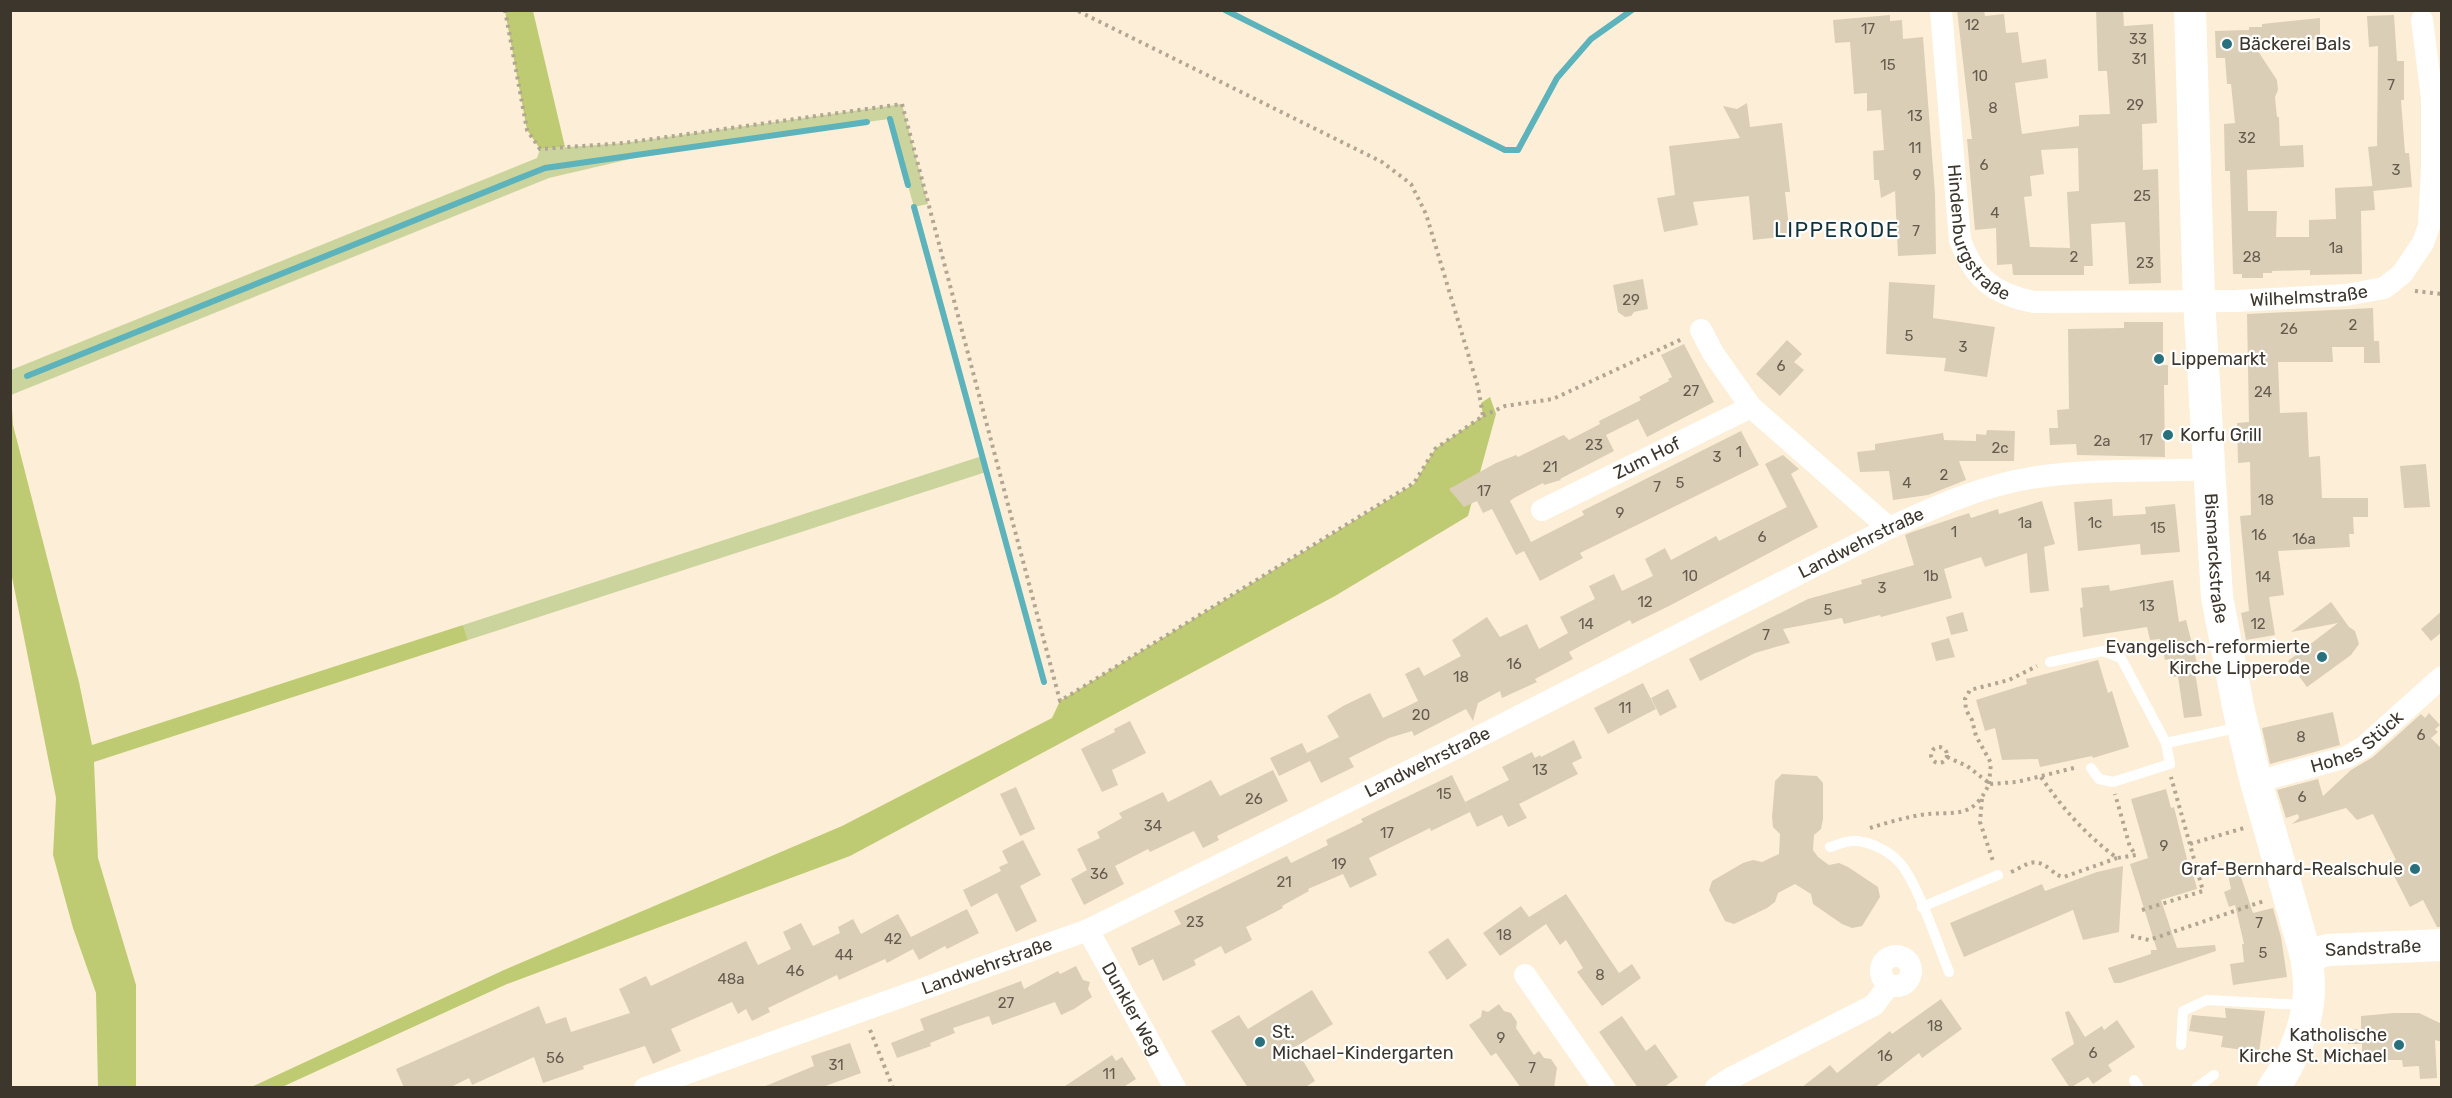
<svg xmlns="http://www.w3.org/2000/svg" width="2452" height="1098" font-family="Rubik,sans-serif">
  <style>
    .green { fill: #ccd49d }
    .forest { fill: #bfcb72 }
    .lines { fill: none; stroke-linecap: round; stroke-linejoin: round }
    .stream { stroke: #5cb3bb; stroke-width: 6 }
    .building { fill: #dbceb6; fill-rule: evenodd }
    .path { stroke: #b1a694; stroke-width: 4; stroke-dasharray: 3 4.5; stroke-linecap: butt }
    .lane { stroke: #fff; stroke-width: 10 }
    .street { stroke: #fff; stroke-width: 22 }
    .secondary { stroke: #fff; stroke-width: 32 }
    .poi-dot { fill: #28707c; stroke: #fefefe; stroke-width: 2 }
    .labels { text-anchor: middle; stroke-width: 4.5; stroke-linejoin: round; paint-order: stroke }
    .number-label { font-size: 15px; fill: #645c4f }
    .poi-label { font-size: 18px; fill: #3c362d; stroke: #fefefe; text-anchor: start }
    .street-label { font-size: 18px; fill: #3c362d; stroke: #fefefe }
    .quarter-label { font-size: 21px; letter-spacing: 1.5px; fill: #12343a; stroke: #fefefe }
  </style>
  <rect width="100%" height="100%" fill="#fdefd7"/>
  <g class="green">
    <polygon points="902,104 928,204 914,207 889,119 673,149 549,178 11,395 11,370 537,158 540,149 624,143"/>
    <polygon points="982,456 986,472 468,640 463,625"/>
  </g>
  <g class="forest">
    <polygon points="505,11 533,11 565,147 540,149 527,130"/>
    <polygon points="11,391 13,425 79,682 92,745 463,625 468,640 94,762 98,858 136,985 136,1087 98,1087 96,993 73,928 53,855 56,798 11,572"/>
    <polygon points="1490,397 1496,414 1468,516 1335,596 850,856 507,984 282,1087 249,1088 504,970 842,826 1052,718 1060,701 1414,484 1435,449 1483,416 1481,403"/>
  </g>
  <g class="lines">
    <g class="stream">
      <polyline points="1225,10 1505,150 1518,150 1557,78 1591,39 1632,10"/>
      <polyline points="890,119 908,185"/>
      <polyline points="914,207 1044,682"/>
      <polyline points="27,376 545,168 867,122"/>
    </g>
  </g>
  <g class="building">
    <path d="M1957,10H1984L1985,16L2004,14L2006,33L2018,32L2022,63L2046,59L2048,78L2015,83L2022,134L2079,126V115L2110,114L2107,71H2098L2096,10H2123L2124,26L2153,24L2157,123L2142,124L2143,170L2158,169L2161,283L2129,284L2125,222L2091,224L2093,266H2084V275H2013L2012,264L1997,265L1996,228L1975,230L1967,139H1972ZM2078,148L2079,191L2067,192L2070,248L2030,247L2024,197L2032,196L2030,176L2044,174L2041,150Z"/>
    <polygon points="1890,15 1890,21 1902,20 1903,39 1923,37 1935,194 1936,254 1898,256 1895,191 1881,198 1879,180 1874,180 1873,151 1884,150 1881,110 1867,111 1867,93 1854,94 1850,42 1835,43 1833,20"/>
    <polygon points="2394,15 2397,61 2404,61 2404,100 2401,100 2405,153 2409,153 2412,187 2373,191 2368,147 2377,146 2378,46 2369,47 2367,16"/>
    <polygon points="2320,18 2320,39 2254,45 2277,80 2278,90 2275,97 2277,117 2279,117 2280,146 2303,145 2304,167 2247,170 2248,211 2277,211 2276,237 2309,237 2309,220 2336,219 2335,188 2373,186 2375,210 2361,211 2362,274 2310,275 2310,270 2272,271 2272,273 2263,273 2263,278 2242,278 2242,274 2233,274 2230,171 2225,171 2224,124 2235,123 2231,84 2227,84 2225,58 2216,58 2215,31 2249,30 2249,27 2262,27 2262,24"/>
    <polygon points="1747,103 1750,127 1782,123 1790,192 1785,192 1790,236 1753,240 1749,196 1693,202 1698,225 1664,232 1657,198 1675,195 1669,146 1740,138 1723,106 1737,109"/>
    <polygon points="1643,279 1648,309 1634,312 1631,316 1625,317 1618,312 1613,285"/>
    <polygon points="1889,282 1935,285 1933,318 1995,327 1987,377 1944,371 1946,358 1886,354"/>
    <polygon points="2373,308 2374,341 2379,341 2380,363 2364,363 2364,347 2332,347 2333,362 2278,362 2280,413 2307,412 2309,457 2320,456 2322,498 2368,498 2368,517 2353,517 2354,534 2349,534 2350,547 2278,551 2284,595 2269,597 2275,635 2246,640 2241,613 2249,611 2240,516 2251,515 2250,462 2238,463 2237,423 2249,422 2247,314"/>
    <polygon points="2124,322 2163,322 2163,365 2168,365 2168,385 2164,385 2165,457 2077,455 2076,444 2050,445 2049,428 2058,428 2057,410 2069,409 2068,329 2124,328"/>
    <polygon points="1787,340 1802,354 1794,362 1804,370 1780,396 1756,374"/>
    <polygon points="1684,344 1714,402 1647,437 1638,419 1606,435 1614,451 1560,479 1561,480 1544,485 1543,483 1514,498 1510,501 1531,542 1584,515 1582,511 1741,431 1759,465 1580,553 1583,558 1540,581 1524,551 1516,555 1492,509 1483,513 1477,501 1464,507 1449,489 1496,463 1516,455 1518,457 1561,436 1564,435 1569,440 1600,424 1599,421 1641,400 1639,397 1669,381 1668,379 1672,377 1661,355"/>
    <polygon points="1987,430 2015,431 2014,461 1959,461 1966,480 1928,495 1893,500 1889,471 1860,472 1857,452 1875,450 1875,444 1943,433 1944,440 1976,441 1976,434 1986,435"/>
    <polygon points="1783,455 1799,469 1791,474 1818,527 1669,606 1632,624 1630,620 1569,652 1573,659 1535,679 1537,682 1502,698 1500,691 1478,703 1473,721 1466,709 1414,736 1412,731 1389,738 1349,758 1354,767 1321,783 1310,761 1279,776 1270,758 1302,743 1307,753 1339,737 1327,716 1343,706 1370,693 1383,718 1418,701 1405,674 1419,667 1424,676 1461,656 1452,640 1487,617 1500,637 1527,624 1539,649 1568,633 1560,617 1595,599 1589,586 1614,574 1622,591 1653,576 1645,559 1665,548 1671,560 1716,536 1719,541 1787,507 1765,464"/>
    <polygon points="2426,464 2430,507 2404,508 2400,466"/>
    <polygon points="2112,499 2113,516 2146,514 2145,507 2175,504 2180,552 2141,555 2140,544 2078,551 2074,502"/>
    <polygon points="2042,501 2055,544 2044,547 2049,591 2030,593 2027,553 1985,567 1981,557 1944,569 1952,598 1881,617 1880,615 1844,624 1842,618 1783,629 1790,643 1755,653 1700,681 1689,659 1808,599 1862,584 1861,580 1914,565 1905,535 1912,532 1969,513 1971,518 1998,509 1999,514"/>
    <polygon points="2173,580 2179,622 2186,620 2199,671 2195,672 2202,716 2184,718 2178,676 2174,677 2169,659 2165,660 2160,639 2150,640 2147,627 2083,637 2080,608 2083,607 2081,588 2109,585 2110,591"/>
    <polygon points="2331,602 2349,627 2355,631 2359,644 2351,655 2307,687 2288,661 2338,623 2291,632"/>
    <polygon points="2442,611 2442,632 2431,641 2421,629"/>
    <polygon points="1963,612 1968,631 1951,635 1946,617"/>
    <polygon points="1949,638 1955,657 1936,661 1931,643"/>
    <polygon points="2098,660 2108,693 2112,691 2129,747 2093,758 2092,756 2040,767 2038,759 2002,760 1995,728 1985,731 1976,700 2027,684 2026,679"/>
    <polygon points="1643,683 1656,709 1608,734 1594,708"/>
    <polygon points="1668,689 1677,707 1660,716 1651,698"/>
    <polygon points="2333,712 2340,745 2270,764 2262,728"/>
    <polygon points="2429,713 2440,725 2435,729 2438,732 2431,738 2442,749 2442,927 2437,927 2423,900 2410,907 2388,864 2396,860 2373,814 2357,820 2346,808 2292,824 2299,818 2298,814 2286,818 2277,790 2318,779 2323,796 2351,770 2373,757 2421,714 2425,718"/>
    <polygon points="1130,721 1146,753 1112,770 1118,785 1102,792 1081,749 1115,732 1114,729"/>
    <polygon points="1574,740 1582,758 1572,763 1578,774 1519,804 1527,818 1508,827 1502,815 1477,827 1465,802 1509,780 1502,767 1532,752 1535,758 1540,755 1541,757"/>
    <polygon points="1273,770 1288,801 1217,836 1219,840 1203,848 1194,831 1150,852 1148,849 1115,866 1124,884 1084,905 1071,879 1087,870 1077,849 1100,838 1097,832 1122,818 1119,813 1163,792 1168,802 1211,780 1220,796"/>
    <polygon points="1782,774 1817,776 1823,783 1823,819 1821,829 1814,835 1813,850 1818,857 1829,865 1839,863 1848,867 1878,887 1880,897 1862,926 1852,928 1842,924 1813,904 1811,894 1795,884 1778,893 1775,902 1767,908 1734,924 1725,921 1709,890 1712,881 1743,863 1753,860 1762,862 1779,854 1780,834 1773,827 1772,817 1775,781"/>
    <polygon points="1452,775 1470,812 1431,831 1430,828 1369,858 1377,875 1350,888 1343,874 1308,889 1309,891 1282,906 1283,908 1246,927 1252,940 1225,954 1221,946 1194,960 1196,965 1163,981 1153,959 1139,966 1131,948 1181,924 1174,911 1287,856 1291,863 1328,845 1326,840 1363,822 1361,819"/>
    <polygon points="1016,787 1035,829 1020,836 1000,794"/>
    <polygon points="2166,789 2171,808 2174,807 2190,871 2192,870 2197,889 2161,900 2177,948 2215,945 2216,951 2120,983 2114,983 2108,968 2151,954 2151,950 2157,950 2130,864 2148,858 2131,799"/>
    <polygon points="1023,840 1041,875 1020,886 1037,921 1016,932 997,893 971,907 963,890 1001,871 999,867 1008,863 1002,851"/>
    <polygon points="2123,866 2119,932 2083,940 2073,910 1964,957 1950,923 2042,884 2045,891 2097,872"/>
    <polygon points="2239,871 2253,913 2273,908 2281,937 2287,977 2233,985 2230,964 2244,962 2242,944 2244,944 2235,905 2229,907 2224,892 2231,889 2228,874"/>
    <polygon points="1566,894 1619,973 1632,964 1641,978 1602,1006 1577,972 1583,968 1566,940 1560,945 1546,924 1500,956 1483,933 1521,906 1529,917"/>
    <polygon points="967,909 979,933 947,949 945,946 919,960 913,949 887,963 885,959 839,980 837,975 768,1008 770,1012 752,1021 746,1009 738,1014 732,1002 671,1029 681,1051 653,1064 645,1046 583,1066 584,1069 543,1083 534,1057 472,1085 469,1078 449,1088 404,1088 396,1069 539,1006 546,1024 566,1017 571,1032 630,1013 619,989 646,976 651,986 746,941 758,965 791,949 783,932 801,923 813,946 840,933 838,927 853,919 861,934 898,914 911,937"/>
    <polygon points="1448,938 1467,965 1447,980 1428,952"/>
    <polygon points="1076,966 1083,980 1090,982 1088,989 1092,997 1074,1009 1061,1015 1055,1002 992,1025 989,1016 953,1028 955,1033 930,1043 931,1046 897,1058 891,1043 924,1030 920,1019 1021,981 1024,989 1058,971 1060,974"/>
    <polygon points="1312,990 1333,1024 1295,1047 1315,1081 1304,1088 1248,1088 1211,1031 1239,1015 1248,1029"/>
    <polygon points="1941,999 1962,1029 1922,1058 1919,1053 1874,1088 1801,1088 1830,1065 1837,1073 1890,1031 1892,1034"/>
    <polygon points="1499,1004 1504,1011 1511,1013 1517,1022 1516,1028 1534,1055 1539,1051 1544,1058 1551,1059 1557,1068 1554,1088 1521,1088 1496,1053 1491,1056 1469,1025 1481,1017 1482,1010 1488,1012"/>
    <polygon points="2225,1008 2265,1011 2259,1052 2221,1047 2223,1036 2189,1031 2192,1015 2226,1018"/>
    <polygon points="2069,1011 2085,1037 2102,1026 2104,1030 2117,1020 2135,1047 2108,1065 2112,1071 2093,1084 2088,1077 2070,1088 2051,1059 2074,1044 2065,1012"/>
    <polygon points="2394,1013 2419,1013 2442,1024 2442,1042 2435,1040 2437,1078 2420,1079 2419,1066 2403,1067 2402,1060 2365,1060 2362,1057 2362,1044 2348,1044 2348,1029 2361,1029 2361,1016"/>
    <polygon points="1622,1016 1646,1051 1655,1044 1678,1077 1663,1088 1638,1088 1599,1032"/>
    <polygon points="850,1043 861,1073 820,1088 761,1088 814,1066 811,1056"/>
    <polygon points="1112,1055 1116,1061 1122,1057 1136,1079 1122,1088 1062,1088"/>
  </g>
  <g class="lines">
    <g class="path">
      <polyline points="505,10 527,130 540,149 624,143 902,104 1060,701 1414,483 1435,449 1483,416 1478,387 1426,214 1411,184 1382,162 1076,10"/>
      <polyline points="2415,291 2442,294"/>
      <polyline points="1483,416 1505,406 1553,399 1682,339"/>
      <circle cx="1939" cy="755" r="8"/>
      <polyline points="1947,757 1967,766 1989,783"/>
      <path d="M2041,777C2063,809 2086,835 2117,858L2136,855L2130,847L2115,794"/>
      <polyline points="1989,784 1991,763 1976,736 1972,720 1966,710 1965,699 1970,690 2009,680 2037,666"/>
      <polyline points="1982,799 1980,822 1993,861"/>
      <path d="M1870,828C1886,823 1903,818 1920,815C1953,810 1972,822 1989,784L2017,782L2078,767"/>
      <polyline points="2190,844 2244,828"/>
      <path d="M2011,872C2029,864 2034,856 2051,870C2056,874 2058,876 2064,877L2117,858"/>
      <polyline points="2142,910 2203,891 2171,777"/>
      <polyline points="2131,936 2149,940 2264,901"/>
      <polyline points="870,1030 893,1088"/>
    </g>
    <g class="lane">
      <polyline points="2050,662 2103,651 2121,658 2166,743"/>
      <polyline points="2091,768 2099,779 2113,782 2170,764 2166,743 2241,727"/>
      <path d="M1830,847C1837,845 1846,841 1853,841C1868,840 1889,851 1899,862C1917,881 1938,945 1949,972"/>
      <polyline points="1922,907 1998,875"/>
      <polyline points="2181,1045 2183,1011 2207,1000 2305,1005"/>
      <polyline points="2134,1080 2139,1088"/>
      <polyline points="2196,1088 2214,1075"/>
    </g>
    <g class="street">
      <path id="s1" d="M1941,10L1960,240C1974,279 1994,294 2034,302L2236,301L2346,295L2384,288L2402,274L2423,243L2429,226L2432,170V98L2422,20"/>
      <polyline points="1701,330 1713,353 1751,407 1889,528"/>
      <path id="s2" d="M1542,510L1751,407"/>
      <path id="s3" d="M2256,782L2347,757L2364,747L2442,677"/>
      <path id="s4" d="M1088,930L1175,1088"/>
      <circle cx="1896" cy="971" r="15"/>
      <polyline points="1525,975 1604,1088"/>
      <path id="s5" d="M645,1088L1088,930L1490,731L1889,528C1935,507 1981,486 2031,478C2089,468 2151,472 2210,469"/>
      <polyline points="1716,1088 1731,1078 1874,1005 1889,985"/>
    </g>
    <g class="secondary">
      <path id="s6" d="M2190,10L2199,300L2217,597L2239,711L2256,782L2306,956C2307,965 2309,975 2309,984C2310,1019 2294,1060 2273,1088"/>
      <path id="s7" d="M2306,956L2328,950L2442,945"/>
    </g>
  </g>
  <g class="poi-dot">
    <circle cx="2227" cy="44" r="6"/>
    <circle cx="2159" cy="359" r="6"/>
    <circle cx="2168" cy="435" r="6"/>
    <circle cx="2322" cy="657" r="6"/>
    <circle cx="2415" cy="869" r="6"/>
    <circle cx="1260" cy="1042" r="6"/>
    <circle cx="2399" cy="1045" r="6"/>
  </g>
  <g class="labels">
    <g class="number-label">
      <text x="1972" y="30">12</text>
      <text x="1868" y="34">17</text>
      <text x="2138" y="44">33</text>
      <text x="2139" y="64">31</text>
      <text x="1888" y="70">15</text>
      <text x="1980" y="81">10</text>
      <text x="2391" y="90">7</text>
      <text x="2135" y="110">29</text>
      <text x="1993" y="113">8</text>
      <text x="1915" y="121">13</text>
      <text x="2247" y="143">32</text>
      <text x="1915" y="153">11</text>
      <text x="1984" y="170">6</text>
      <text x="2396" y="175">3</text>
      <text x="1917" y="180">9</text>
      <text x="2142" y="201">25</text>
      <text x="1995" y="218">4</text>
      <text x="1916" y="236">7</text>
      <text x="2336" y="253">1a</text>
      <text x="2074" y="262">2</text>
      <text x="2252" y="262">28</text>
      <text x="2145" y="268">23</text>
      <text x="1631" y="305">29</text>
      <text x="2353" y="330">2</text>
      <text x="2289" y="334">26</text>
      <text x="1909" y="341">5</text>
      <text x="1963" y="352">3</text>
      <text x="1781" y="371">6</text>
      <text x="1691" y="396">27</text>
      <text x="2263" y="397">24</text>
      <text x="2146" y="445">17</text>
      <text x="2102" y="446">2a</text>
      <text x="1594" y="450">23</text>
      <text x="2000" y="453">2c</text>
      <text x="1739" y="457">1</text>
      <text x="1717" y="462">3</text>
      <text x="1550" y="472">21</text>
      <text x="1944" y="480">2</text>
      <text x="1680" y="488">5</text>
      <text x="1907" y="488">4</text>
      <text x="1657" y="492">7</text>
      <text x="1484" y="496">17</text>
      <text x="2266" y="505">18</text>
      <text x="1620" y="518">9</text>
      <text x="2025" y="528">1a</text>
      <text x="2095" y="528">1c</text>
      <text x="2158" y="533">15</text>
      <text x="1954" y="537">1</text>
      <text x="2259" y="540">16</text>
      <text x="1762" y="542">6</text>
      <text x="2304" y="544">16a</text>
      <text x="1690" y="581">10</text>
      <text x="1931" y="581">1b</text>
      <text x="2263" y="582">14</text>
      <text x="1882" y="593">3</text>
      <text x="1645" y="607">12</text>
      <text x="2147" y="611">13</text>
      <text x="1828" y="615">5</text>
      <text x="1586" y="629">14</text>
      <text x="2258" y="629">12</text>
      <text x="1766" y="640">7</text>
      <text x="1514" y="669">16</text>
      <text x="1461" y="682">18</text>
      <text x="1625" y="713">11</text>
      <text x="1421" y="720">20</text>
      <text x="2421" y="740">6</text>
      <text x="2301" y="742">8</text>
      <text x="1540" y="775">13</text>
      <text x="1444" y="799">15</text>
      <text x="2302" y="802">6</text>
      <text x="1254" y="804">26</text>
      <text x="1153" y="831">34</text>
      <text x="1387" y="838">17</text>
      <text x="2164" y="851">9</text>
      <text x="1339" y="869">19</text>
      <text x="1099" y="879">36</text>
      <text x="1284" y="887">21</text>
      <text x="1195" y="927">23</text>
      <text x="2259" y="928">7</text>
      <text x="1504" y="940">18</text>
      <text x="893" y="944">42</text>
      <text x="2263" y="958">5</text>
      <text x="844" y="960">44</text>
      <text x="795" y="976">46</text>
      <text x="1600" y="980">8</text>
      <text x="731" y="984">48a</text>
      <text x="1006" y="1008">27</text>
      <text x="1935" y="1031">18</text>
      <text x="1501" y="1043">9</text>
      <text x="2093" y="1058">6</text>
      <text x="1885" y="1061">16</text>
      <text x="555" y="1063">56</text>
      <text x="836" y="1070">31</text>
      <text x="1532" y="1073">7</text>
      <text x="1109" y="1079">11</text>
    </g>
    <g class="poi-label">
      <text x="2239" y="50">Bäckerei Bals</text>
      <text x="2171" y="365">Lippemarkt</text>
      <text x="2180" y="441">Korfu Grill</text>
      <text x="2310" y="653" text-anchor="end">Evangelisch-reformierte<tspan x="2310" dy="21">Kirche Lipperode</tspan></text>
      <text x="2403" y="875" text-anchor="end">Graf-Bernhard-Realschule</text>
      <text x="1272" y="1038">St.<tspan x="1272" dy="21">Michael-Kindergarten</tspan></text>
      <text x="2387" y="1041" text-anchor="end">Katholische<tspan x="2387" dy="21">Kirche St. Michael</tspan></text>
    </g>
    <g class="street-label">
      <text dy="6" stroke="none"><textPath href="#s1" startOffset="231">Hindenburgstraße</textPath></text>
      <text dy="6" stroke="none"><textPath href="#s1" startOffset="608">Wilhelmstraße</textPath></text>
      <text dy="6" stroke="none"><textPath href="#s2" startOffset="117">Zum Hof</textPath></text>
      <text dy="6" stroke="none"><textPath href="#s5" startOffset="1335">Landwehrstraße</textPath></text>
      <text dy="6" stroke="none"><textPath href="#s6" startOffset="549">Bismarckstraße</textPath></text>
      <text dy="6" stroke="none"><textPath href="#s3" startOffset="110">Hohes Stück</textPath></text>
      <text dy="6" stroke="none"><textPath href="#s5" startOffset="849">Landwehrstraße</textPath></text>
      <text dy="6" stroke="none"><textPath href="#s7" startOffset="68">Sandstraße</textPath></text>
      <text dy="6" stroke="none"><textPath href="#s5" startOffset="363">Landwehrstraße</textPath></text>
      <text dy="6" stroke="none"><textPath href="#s4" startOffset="90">Dunkler Weg</textPath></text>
    </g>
    <g class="quarter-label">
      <text x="1837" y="237">LIPPERODE</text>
    </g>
  </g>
  <rect width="2452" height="1098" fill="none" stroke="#3c362d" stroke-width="24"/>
</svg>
